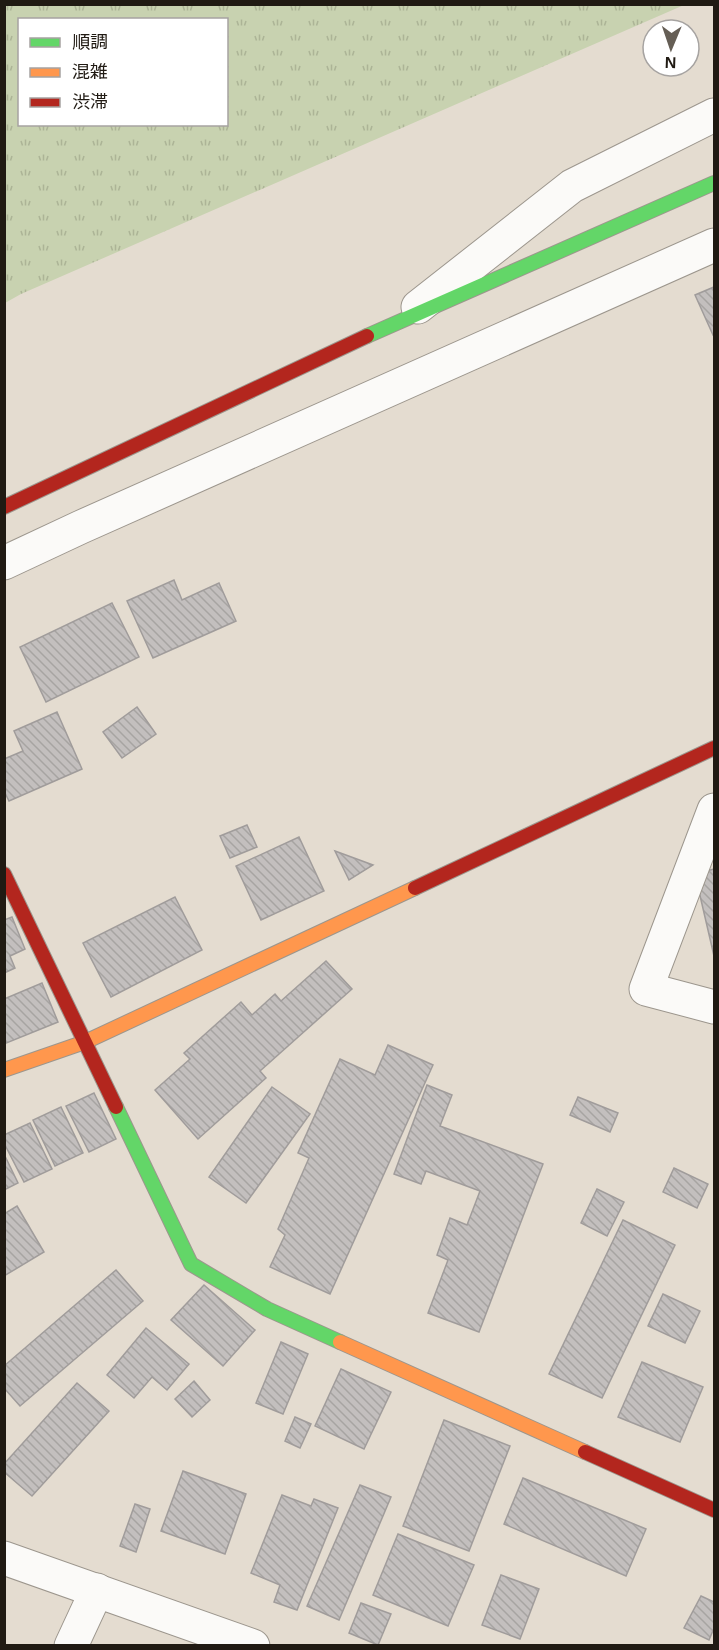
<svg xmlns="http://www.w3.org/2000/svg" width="719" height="1650" font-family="Arial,'Noto Sans JP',sans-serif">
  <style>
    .grass { fill: url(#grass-tufts); fill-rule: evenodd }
    .building { fill: url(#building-back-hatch); stroke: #a09c9b; stroke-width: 1.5 }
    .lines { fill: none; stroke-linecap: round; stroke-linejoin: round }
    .street-casing { stroke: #9c968d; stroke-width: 35 }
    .fast-casing { stroke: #9c968d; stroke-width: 16 }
    .slow-casing { stroke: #9c968d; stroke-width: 16 }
    .jam-casing { stroke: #9c968d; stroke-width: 16 }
    .street { stroke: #fbfaf8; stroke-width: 33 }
    .fast { stroke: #63d668; stroke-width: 14 }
    .slow { stroke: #ff974d; stroke-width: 14 }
    .jam { stroke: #b3261e; stroke-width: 14 }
  </style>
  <defs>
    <pattern id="grass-tufts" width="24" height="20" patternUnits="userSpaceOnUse" patternTransform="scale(1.5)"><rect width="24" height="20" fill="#c8d2b0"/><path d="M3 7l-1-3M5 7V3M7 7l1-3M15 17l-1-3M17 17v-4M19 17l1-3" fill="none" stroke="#acb496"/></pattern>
    <pattern id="building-back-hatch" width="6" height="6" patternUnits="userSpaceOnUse" patternTransform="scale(1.5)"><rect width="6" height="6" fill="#c3bfbe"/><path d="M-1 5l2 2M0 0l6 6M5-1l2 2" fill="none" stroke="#a7a4a2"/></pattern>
  </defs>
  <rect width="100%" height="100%" fill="#e4dcd0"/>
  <path class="grass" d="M5,4H684V5L21,294L5,303ZM20,20H226V124H20Z"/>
  <g class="building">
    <polygon points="714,287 714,334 713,335 695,295"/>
    <polygon points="174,580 182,600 219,583 236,621 153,658 127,601"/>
    <polygon points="112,603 139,657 46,702 20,647"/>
    <polygon points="137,707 156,734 122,758 103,732"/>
    <polygon points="57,712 82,769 9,801 4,791 4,759 23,751 14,731"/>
    <polygon points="247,825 257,847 230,858 220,836"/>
    <polygon points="299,837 324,891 261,920 236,866"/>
    <polygon points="335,851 373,865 349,880"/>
    <polygon points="714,869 714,956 695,874"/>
    <polygon points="175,897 202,950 111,997 83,943"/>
    <polygon points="12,917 25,949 10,956 15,968 4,973 4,920"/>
    <polygon points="326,961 352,989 260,1071 266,1078 198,1139 155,1090 190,1059 184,1053 241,1002 252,1015 275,994 281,1001"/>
    <polygon points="42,983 58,1022 4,1044 4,999"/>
    <polygon points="388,1045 433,1065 330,1294 270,1267 285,1235 278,1229 309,1158 298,1153 340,1059 375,1075"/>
    <polygon points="427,1085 452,1095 440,1126 543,1164 479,1332 428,1313 448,1260 437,1255 450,1218 467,1225 480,1191 426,1171 421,1184 394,1174"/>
    <polygon points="272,1087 310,1114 246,1203 209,1177"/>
    <polygon points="94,1093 116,1139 89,1152 66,1106"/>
    <polygon points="578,1097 618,1113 610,1132 570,1115"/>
    <polygon points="61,1107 83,1153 55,1166 33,1120"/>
    <polygon points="30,1123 52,1169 24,1182 4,1143 4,1135"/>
    <polygon points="4,1154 18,1183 4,1190"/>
    <polygon points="674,1168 708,1184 697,1208 663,1192"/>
    <polygon points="597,1189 624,1202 607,1236 581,1223"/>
    <polygon points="17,1206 44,1252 4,1276 4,1214"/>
    <polygon points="623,1220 675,1245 602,1398 549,1374"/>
    <polygon points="116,1270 143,1301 20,1406 4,1388 4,1366"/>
    <polygon points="204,1285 255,1330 223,1366 171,1320"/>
    <polygon points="663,1294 700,1311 685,1343 648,1326"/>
    <polygon points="146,1328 189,1364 167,1390 152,1377 134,1398 107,1375"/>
    <polygon points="281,1342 308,1354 283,1414 256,1403"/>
    <polygon points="642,1362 703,1387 680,1442 618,1417"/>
    <polygon points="341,1369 391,1392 364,1449 315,1426"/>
    <polygon points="194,1381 210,1400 192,1417 175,1399"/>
    <polygon points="77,1383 109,1411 32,1496 4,1472 4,1464"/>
    <polygon points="295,1417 311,1424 300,1448 285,1441"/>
    <polygon points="444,1420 510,1446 469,1551 403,1526"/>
    <polygon points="183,1471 246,1494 225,1554 161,1531"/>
    <polygon points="523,1478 646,1529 626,1576 504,1524"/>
    <polygon points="360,1485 391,1497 339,1620 307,1606"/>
    <polygon points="282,1495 311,1506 314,1499 338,1508 297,1610 274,1602 280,1585 251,1573"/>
    <polygon points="135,1504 150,1509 136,1552 120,1546"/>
    <polygon points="398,1534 474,1565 448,1626 373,1595"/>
    <polygon points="501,1575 539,1589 520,1639 482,1625"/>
    <polygon points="701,1596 714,1602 714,1628 709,1640 684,1628"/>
    <polygon points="361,1603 391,1614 378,1645 349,1633"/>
  </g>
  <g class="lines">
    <defs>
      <g id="street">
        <polyline points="418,307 572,186 714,115"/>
        <polyline points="4,563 81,527 714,245"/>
        <polyline points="714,810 646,989 714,1007"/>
        <polyline points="4,1558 253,1646"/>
        <polyline points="71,1646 97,1590"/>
      </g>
      <g id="fast">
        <polyline points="367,336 714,183"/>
        <polyline points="116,1107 191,1264 267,1309 340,1342"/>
      </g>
      <g id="slow">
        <polyline points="4,1070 85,1042 415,888"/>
        <polyline points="340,1342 585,1452"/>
      </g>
      <g id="jam">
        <polyline points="4,507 367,336"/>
        <polyline points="4,874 116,1107"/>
        <polyline points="415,888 714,748"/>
        <polyline points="585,1452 714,1510"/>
      </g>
    </defs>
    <use href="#street" class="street-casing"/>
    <use href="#fast" class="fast-casing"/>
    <use href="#slow" class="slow-casing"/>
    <use href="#jam" class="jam-casing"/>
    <use href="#street" class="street"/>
    <use href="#fast" class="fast"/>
    <use href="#slow" class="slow"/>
    <use href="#jam" class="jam"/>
  </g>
  <rect width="719" height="1650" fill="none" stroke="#201a13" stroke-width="12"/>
  <rect x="18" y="18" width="210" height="108" fill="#ffffff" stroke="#a6a3a1" stroke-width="1.5"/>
  <rect x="30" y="38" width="30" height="9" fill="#63d668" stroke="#a6a3a1" stroke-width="1.5"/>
  <text x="72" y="48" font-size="18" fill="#201a13">順調</text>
  <rect x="30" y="68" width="30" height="9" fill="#ff974d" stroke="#a6a3a1" stroke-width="1.5"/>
  <text x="72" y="78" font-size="18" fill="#201a13">混雑</text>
  <rect x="30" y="98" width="30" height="9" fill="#b3261e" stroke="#a6a3a1" stroke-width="1.5"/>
  <text x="72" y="108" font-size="18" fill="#201a13">渋滞</text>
  <g transform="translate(671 48) rotate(182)"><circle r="28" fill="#ffffff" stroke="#a6a3a1" stroke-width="1.5"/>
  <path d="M0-4.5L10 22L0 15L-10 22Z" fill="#655e55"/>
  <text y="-9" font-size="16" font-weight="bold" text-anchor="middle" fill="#201a13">N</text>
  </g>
</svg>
